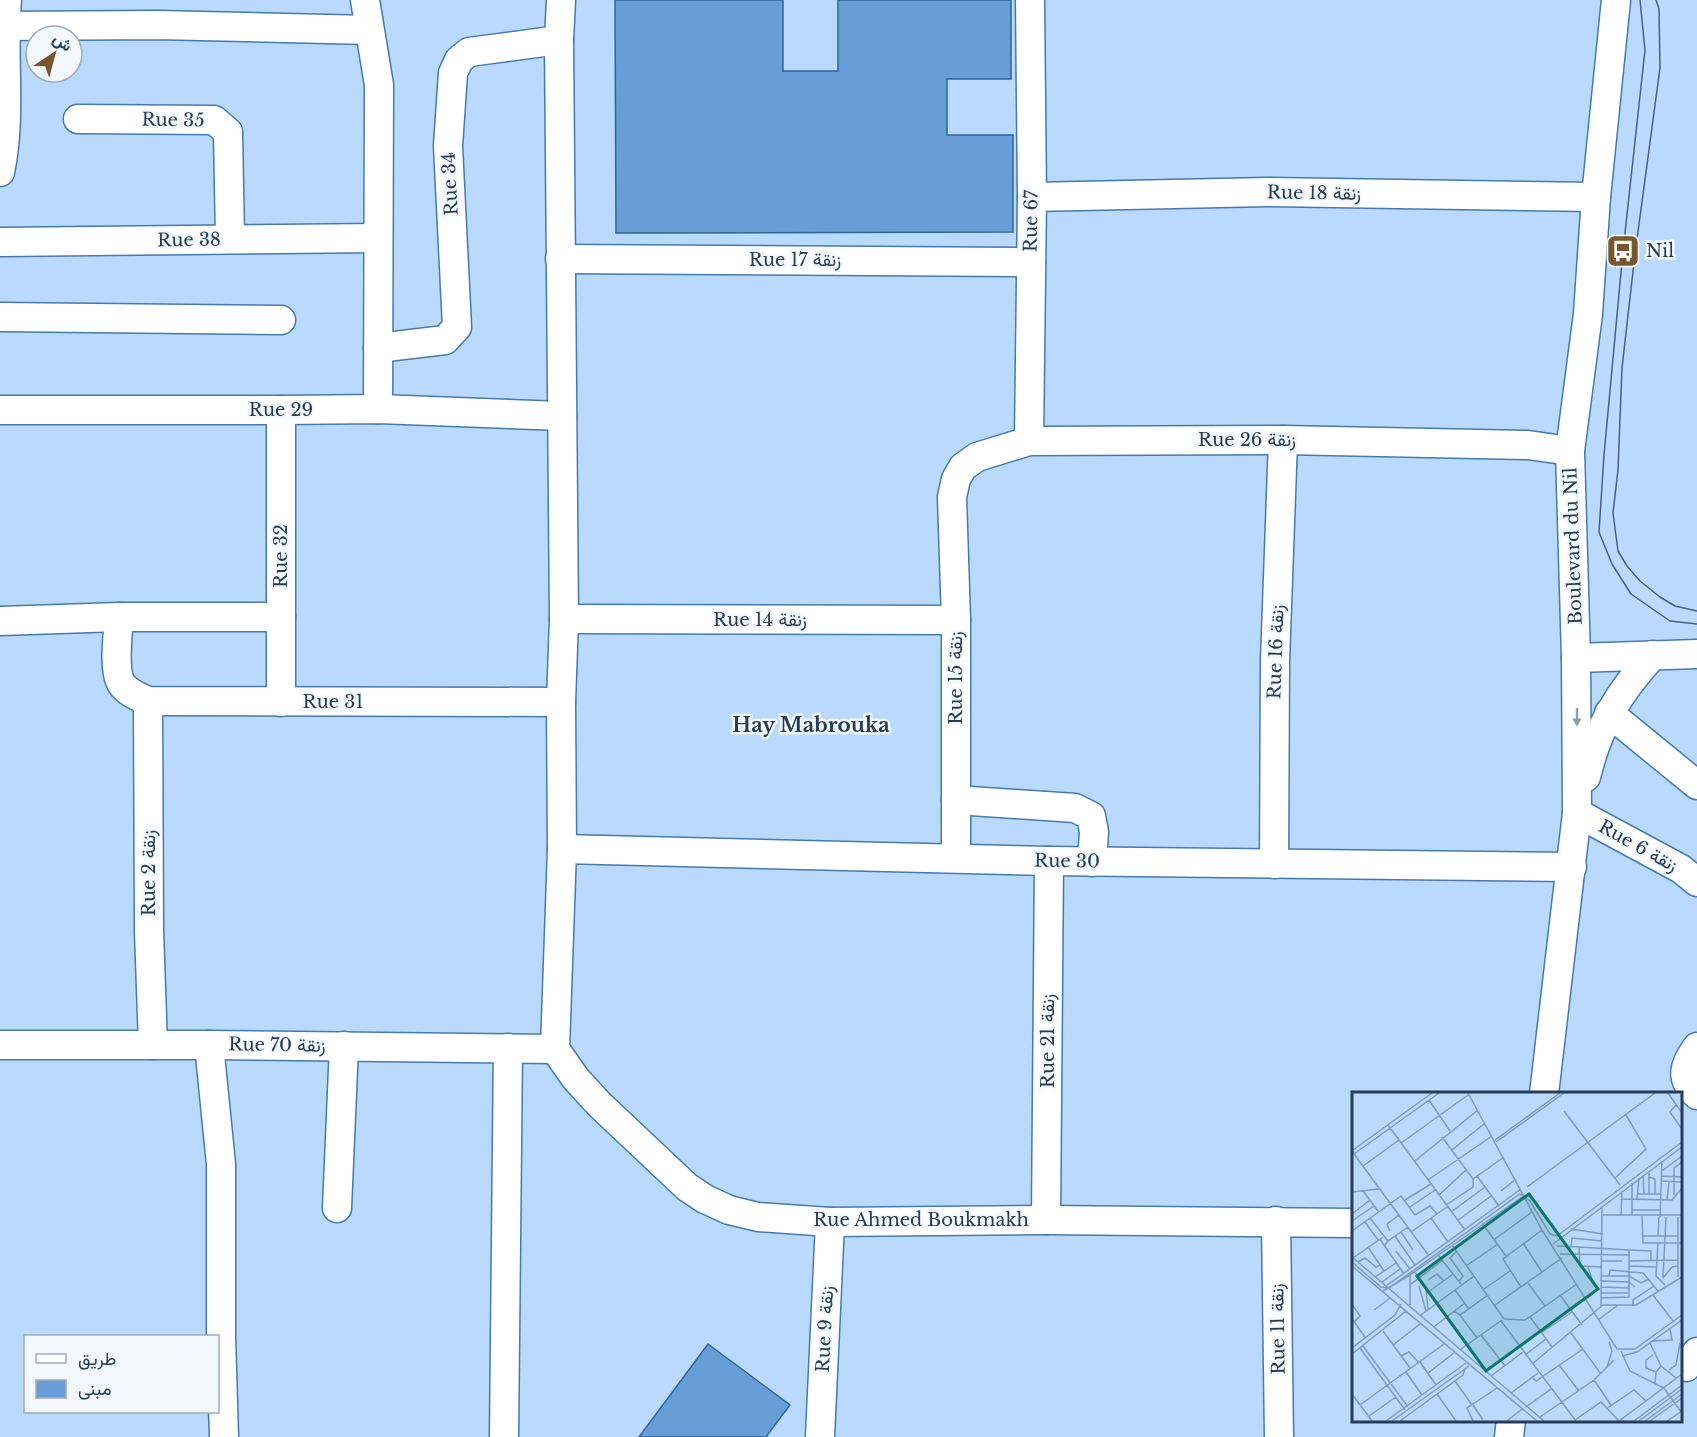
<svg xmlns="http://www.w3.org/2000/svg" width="1697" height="1437" font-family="'Libre Baskerville',Vazirmatn,serif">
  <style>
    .building { fill: #689ed7; stroke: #30659a; stroke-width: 1.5 }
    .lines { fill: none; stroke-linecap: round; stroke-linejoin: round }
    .minor-casing { stroke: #457ab0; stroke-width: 31 }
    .minor { stroke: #fff; stroke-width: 28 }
    .tram { stroke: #47607b; stroke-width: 1.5 }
    .oneway { fill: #929eaa }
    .labels { text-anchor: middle; stroke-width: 5; stroke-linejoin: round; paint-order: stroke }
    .street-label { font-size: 18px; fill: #263d55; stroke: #f2f8fe }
    .poi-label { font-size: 18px; fill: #263d55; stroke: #f2f8fe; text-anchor: start }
    .neighbourhood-label { font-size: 20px; font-weight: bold; fill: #263d55; stroke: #f2f8fe }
    .inset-road { fill: none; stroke: #7e9bba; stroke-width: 1.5 }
    .view { fill: #0f766e; fill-opacity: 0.15; stroke: #0f766e; stroke-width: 3 }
    .inset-edge { fill: none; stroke: #263d55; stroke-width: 3 }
  </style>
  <rect width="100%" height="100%" fill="#b9dafe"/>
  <g class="building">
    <polygon points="615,0 783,0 783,71 838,71 838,0 1011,0 1011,79 947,79 947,135 1013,135 1013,232 616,233"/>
    <polygon points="708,1344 790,1405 766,1437 639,1437"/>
  </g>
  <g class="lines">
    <defs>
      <g id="minor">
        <polyline points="365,0 379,85 378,409"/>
        <polyline points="0,26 157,25 369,30"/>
        <polyline points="78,119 214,120 228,132 230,239"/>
        <path d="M0,172C12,115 2,58 7,0"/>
        <polyline points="1032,197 1268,192 1596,197"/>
        <polyline points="0,242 378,238"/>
        <polyline points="560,259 1031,262"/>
        <polyline points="0,317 281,320"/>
        <polyline points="378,348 445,340 457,327 448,146 453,73 459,60 469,52 559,40"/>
        <polyline points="0,410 281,410 378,409 562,416"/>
        <polyline points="1029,441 1032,197 1030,0"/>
        <path d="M119,617C118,634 113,669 121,683C126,692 139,697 148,701L561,702"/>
        <polyline points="564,619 956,620"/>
        <polyline points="0,621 119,617 281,617"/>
        <polyline points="1576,658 1697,654"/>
        <polyline points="148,701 149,931 153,1045"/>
        <polyline points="281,702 281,410"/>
        <polyline points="1609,713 1697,785"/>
        <path d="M1586,777C1598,727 1618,693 1653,655"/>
        <polyline points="956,800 1075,808 1091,816 1094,832 1092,862"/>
        <polyline points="1577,813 1681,869 1697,882"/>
        <polyline points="562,849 1049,861 1572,867"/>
        <polyline points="956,858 956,620 952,497 956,479 963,467 977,457 1029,441 1283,440 1528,445 1570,451"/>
        <polyline points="1274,864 1275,661 1283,440"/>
        <polyline points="0,1045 209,1045 555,1049"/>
        <polyline points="209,1045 221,1164 221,1336 224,1437"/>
        <path d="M1697,1047C1684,1065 1679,1078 1697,1095"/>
        <polyline points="555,1049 562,849 561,702 564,619 559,40 561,0"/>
        <polyline points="555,1049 576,1079 600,1105 687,1187 705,1199 729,1210 758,1217 830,1222 1046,1220 1354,1223"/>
        <polyline points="1544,1094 1577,813 1576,658 1570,451 1588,314 1596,197 1616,0"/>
        <polyline points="337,1208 344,1046"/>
        <polyline points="1046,1220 1049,861"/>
        <polyline points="1276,1221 1279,1437"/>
        <polyline points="1686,1367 1697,1352"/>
        <polyline points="504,1437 508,1048"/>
        <polyline points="820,1437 830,1222"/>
        <polyline points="1509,1437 1511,1420"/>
      </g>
    </defs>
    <use href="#minor" class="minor-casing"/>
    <use href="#minor" class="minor"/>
    <g class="tram">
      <polyline points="1640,0 1645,50 1623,251 1604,455 1599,532 1612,564 1631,594 1670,621 1697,624"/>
      <polyline points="1656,0 1659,9 1660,68 1635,254 1622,368 1618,470 1613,513 1618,551 1627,566 1640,581 1660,597 1675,606 1697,611"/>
    </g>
  </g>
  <defs><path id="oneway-solid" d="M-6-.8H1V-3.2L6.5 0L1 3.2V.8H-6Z" transform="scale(1.5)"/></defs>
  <use class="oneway" href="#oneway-solid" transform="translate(1577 717) rotate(90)"/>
  <defs>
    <symbol id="bus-square" viewBox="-11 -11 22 22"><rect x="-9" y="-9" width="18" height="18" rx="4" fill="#78572e" stroke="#f2f8fe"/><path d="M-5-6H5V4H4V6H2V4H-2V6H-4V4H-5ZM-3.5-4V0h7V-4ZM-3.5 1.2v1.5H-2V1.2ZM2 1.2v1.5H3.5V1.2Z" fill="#fff"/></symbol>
  </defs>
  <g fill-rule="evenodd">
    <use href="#bus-square" x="1604" y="232" width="38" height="38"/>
  </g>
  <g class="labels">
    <g class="street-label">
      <text transform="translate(173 120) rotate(1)" y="6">Rue 35</text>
      <text transform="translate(450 184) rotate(-93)" y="6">Rue 34</text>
      <text transform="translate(1314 193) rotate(1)" y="6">Rue 18 زنقة</text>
      <text transform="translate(1031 221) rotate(-89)" y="6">Rue 67</text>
      <text transform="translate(189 240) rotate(-1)" y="6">Rue 38</text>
      <text x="795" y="266">Rue 17 زنقة</text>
      <text x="281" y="416">Rue 29</text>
      <text x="1247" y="446">Rue 26 زنقة</text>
      <text transform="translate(1573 546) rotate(-92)" y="6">Boulevard du Nil</text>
      <text transform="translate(281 556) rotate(-90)" y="6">Rue 32</text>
      <text x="760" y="626">Rue 14 زنقة</text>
      <text transform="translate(1276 652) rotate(-88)" y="6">Rue 16 زنقة</text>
      <text transform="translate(956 678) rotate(-90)" y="6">Rue 15 زنقة</text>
      <text x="333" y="708">Rue 31</text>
      <text transform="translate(1638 846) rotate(29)" y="6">Rue 6 زنقة</text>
      <text transform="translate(1067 861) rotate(1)" y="6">Rue 30</text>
      <text transform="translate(149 873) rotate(-90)" y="6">Rue 2 زنقة</text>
      <text transform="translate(1048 1041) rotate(-90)" y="6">Rue 21 زنقة</text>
      <text transform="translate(277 1045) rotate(1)" y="6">Rue 70 زنقة</text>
      <text x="921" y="1226">Rue Ahmed Boukmakh</text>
      <text transform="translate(825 1329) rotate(-87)" y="6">Rue 9 زنقة</text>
      <text transform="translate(1278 1329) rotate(-91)" y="6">Rue 11 زنقة</text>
    </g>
    <g class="poi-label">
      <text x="1646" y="257">Nil</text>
    </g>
    <g class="neighbourhood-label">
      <text x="811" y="732">Hay Mabrouka</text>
    </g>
  </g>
  <g transform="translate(1352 1092)">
    <rect width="330" height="330" fill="#b9dafe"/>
    <path class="inset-road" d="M116,1L190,138L265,257H283L330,223M316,1L330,21M77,8L98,39M324,13L318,20L330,37M212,19L268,93M36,33L113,138M90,45L121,87V95L94,113M143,48L208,1M144,50L212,1M49,51L116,3M100,58L133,31M2,62L77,164M2,62L87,1M2,62L1,58L80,1M63,69L126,18M11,74L47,48M310,79L330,64M291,83L292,102M125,84L147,114M309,84L330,85M297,85L303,87V102M263,86L294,57L274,23M121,87L152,65M76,88L140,44M309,89L330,90M175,95L303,1M11,99L26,119M149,99L164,87M0,100L27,97M286,102H308M297,102V79M87,103L114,78M322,103V76L330,70M270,107L320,108L330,96M285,107L287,86M53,108L79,92M315,108L317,90M58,115L83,98M280,118H308M99,120L133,95M0,122L18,108M251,123H330M269,124L270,99M280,124V91M290,124L291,151H330M308,125L310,69M326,125V185M18,126L36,149L32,154M79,126L96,150M0,129L22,114M105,129L139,104M13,130L26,148M130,131L154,164M219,137L251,142M0,139L49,104L63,123L78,114L85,122M38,139L35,132L47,123M49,140L61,158M59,140L95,115M43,144L63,173M290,144H326M306,144L307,125M28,147L52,182M143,147L180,120M36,149L56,135M171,151L190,180M306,151L304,184L313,193M201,152L330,55M100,153L152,227M205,154L227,155M16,155L32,179M219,155L220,146L250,149M278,158L299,159V169M44,159L58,177M104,160L98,166L111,184L107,189M208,162L278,163M86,163L109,192M0,165L192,329M1,166L31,145M250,169H270M277,169L326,168M0,170L29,195L37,196L168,102L178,109L198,142L205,144L330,50M6,170L13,166L24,175L28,173M0,174L185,329M114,174L146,152M277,174L304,175M236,175L242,193M250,175L228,174L227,155L277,158V205M63,180L74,197L76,217M250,184H277L289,191L297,187M257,184L258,178L291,181L306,199M23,185L44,171M311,186L314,125M311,186L320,175L326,174M76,188L85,182L92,189M250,189L277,190L283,195M30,190L48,177M176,191L193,214M59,192L91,168M34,194L169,97M67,194L74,219M169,195L151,167L190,138M249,195L277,196M132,197L158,179M103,198L117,217M31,199L58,183M75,201L101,182M249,201H276M208,203L230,233M301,203L321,229M249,206L277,205M0,212L8,224L2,230M58,213V183L170,105M143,213L210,166M249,214L250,114M281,214V208L302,194M22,218L38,206M102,219L108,223L136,203M69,223L122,184M108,223L125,246M178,225L200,255M0,227L13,245M152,227L173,228L225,192M246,228L266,213M149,229L224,329M83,234L113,211M31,239L58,276M189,241L220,220M219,241L249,282M129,243L153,274M301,249L320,248L318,237M298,251L309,274M41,253L68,232M11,254L56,315M0,256L43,223L49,212M8,256L53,318M109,257L150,228M269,259L278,279L312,296L330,321M0,262L54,219M173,263L194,247M301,263L294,268V276L304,280M49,264L57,260L67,271M270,264L285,260L330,228M68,270L84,293M180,272L251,213H284L330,185M207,273L227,299M255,275L260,259L257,250M317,278L324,273L328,251M54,280L70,303M76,281L102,261M139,284L171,260M180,285L184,289L231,257M242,288L259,313M103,289L120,313M303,291L304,280L309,274L324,286M159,301L186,281M0,302L20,329M85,302L104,329M8,313L92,252M121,313L131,328M174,315L199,297M254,317L282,298L294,309M17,324L44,305M188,325L242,288L262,268M223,328L249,310L267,329L330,282M34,329L114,271M40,329L117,274M48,329L111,283L113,277M121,329L115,316L145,296M155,329L170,317M282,329L330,293M287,329L330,297M293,329L330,302M298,329L330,306M315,329L330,319"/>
    <path class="view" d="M177,102L246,197L134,279L65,184Z"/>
    <rect width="330" height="330" class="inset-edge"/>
  </g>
  <rect x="24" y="1335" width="195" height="78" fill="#f2f8fe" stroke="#a0adba" stroke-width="1.5"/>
  <rect x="36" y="1354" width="30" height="9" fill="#ffffff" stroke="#a0adba" stroke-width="1.5"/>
  <text x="78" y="1365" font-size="18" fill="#263d55">طريق</text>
  <rect x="36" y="1380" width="30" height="18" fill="#689ed7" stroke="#a0adba" stroke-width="1.5"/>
  <text x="78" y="1395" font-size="18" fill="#263d55">مبنى</text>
  <g transform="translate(54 54) rotate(36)"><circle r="28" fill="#f2f8fe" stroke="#a0adba" stroke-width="1.5"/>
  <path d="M0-4.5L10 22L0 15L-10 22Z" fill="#78572e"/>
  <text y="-9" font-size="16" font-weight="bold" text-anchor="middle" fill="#263d55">ش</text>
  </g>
</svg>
